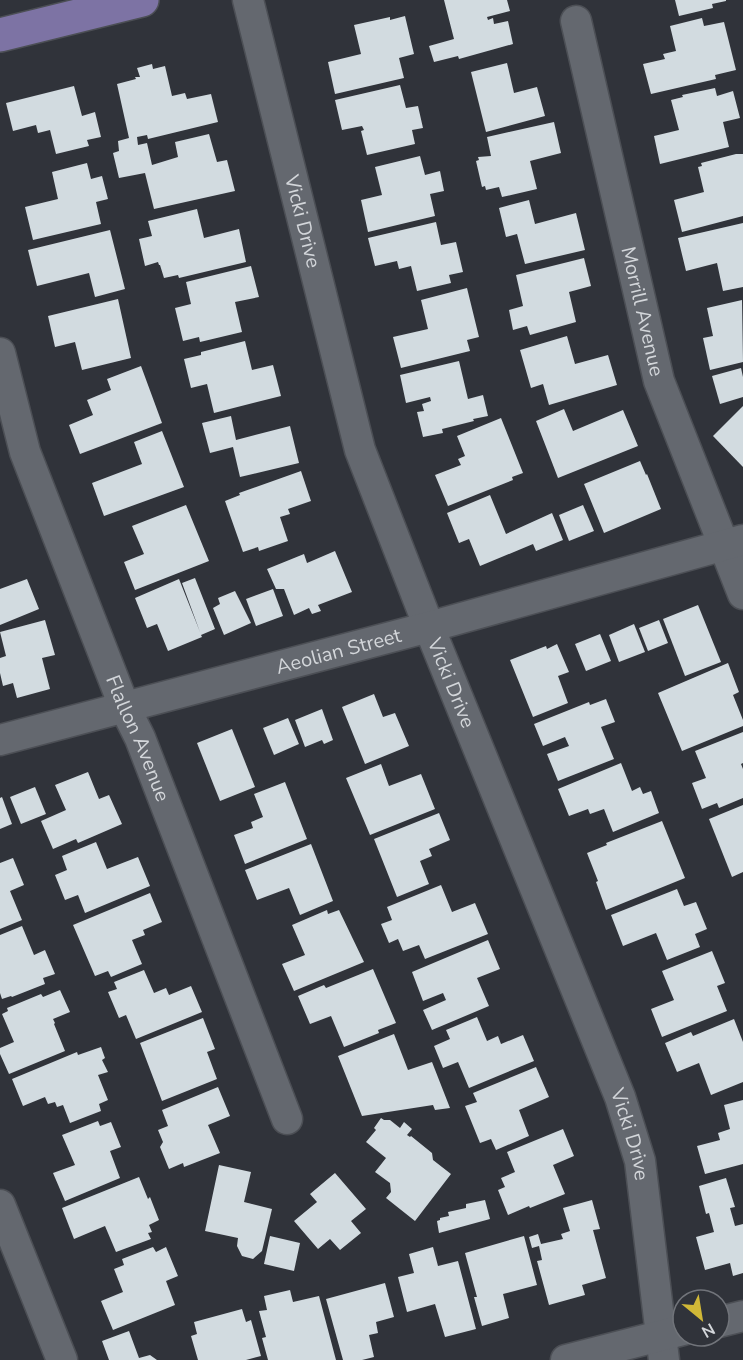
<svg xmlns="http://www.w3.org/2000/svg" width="743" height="1360" font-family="'Nunito Sans',sans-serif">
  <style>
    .building { fill: #d2dbe0 }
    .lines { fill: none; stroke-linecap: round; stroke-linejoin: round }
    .street-casing { stroke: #4c4f55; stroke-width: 33 }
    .primary-casing { stroke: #4c4f55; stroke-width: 36 }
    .street { stroke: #64686f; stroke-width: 30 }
    .primary { stroke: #7d73a4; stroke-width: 33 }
    .labels { text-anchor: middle; stroke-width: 6; stroke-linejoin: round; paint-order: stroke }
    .street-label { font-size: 20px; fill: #d3d6da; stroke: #30333a }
  </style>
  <rect width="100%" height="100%" fill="#30333a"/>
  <g class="building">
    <polygon points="444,0 507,0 510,11 487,17 488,20 493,18 494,24 508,21 513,44 459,59 458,56 434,62 429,46 454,39"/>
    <polygon points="675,0 726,0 726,1 712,4 713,8 679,16"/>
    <polygon points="405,16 414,54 399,58 404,78 335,94 328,62 361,54 354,25 390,17 390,20"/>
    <polygon points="702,18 704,26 724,22 736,70 715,75 716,79 651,94 643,64 665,59 663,54 676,51 670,26"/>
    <polygon points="507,63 514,93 537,87 545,116 486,132 471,72"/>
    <polygon points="152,64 153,69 165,66 172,96 185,93 187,99 211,94 218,122 148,139 147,135 137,137 138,145 147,143 152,165 178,157 175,142 209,134 217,162 227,160 235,191 154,209 145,173 119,178 113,153 119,151 118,141 129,138 117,84 136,79 135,77 140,77 137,68"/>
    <polygon points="400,85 406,108 418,106 423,128 412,130 415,144 367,155 361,131 364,130 362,126 342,130 335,100"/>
    <polygon points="74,86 82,116 95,112 101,137 87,140 89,146 56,154 50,130 38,133 36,125 13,131 6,103"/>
    <polygon points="715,88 717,96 733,91 740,118 723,122 729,147 660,164 654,136 679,130 671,100 683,97 682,95"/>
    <polygon points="554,122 561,153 530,161 537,189 502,197 499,187 486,190 485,186 482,187 476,161 479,160 478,157 491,156 487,137"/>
    <polygon points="736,154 743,154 743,216 682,232 674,200 704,192 698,167 702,166 701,163"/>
    <polygon points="420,156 425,175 440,171 444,191 430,194 435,216 368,232 361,200 382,195 375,167"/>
    <polygon points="87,163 91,179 102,176 108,199 96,202 101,224 33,240 25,207 58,199 52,172"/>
    <polygon points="529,200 535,224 576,213 585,250 525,264 517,234 506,237 499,208"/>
    <polygon points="197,209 204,238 239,229 246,262 179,278 178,275 164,278 160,265 159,265 158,262 145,266 139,239 152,236 148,221"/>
    <polygon points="436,222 441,245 456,242 463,272 449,275 451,283 417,291 411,266 399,269 397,261 375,266 368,238"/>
    <polygon points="743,223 743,287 723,291 717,263 686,271 678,238"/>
    <polygon points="110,230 125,289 95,297 89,273 37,286 28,250"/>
    <polygon points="584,258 591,286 569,292 576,322 530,335 527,326 513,330 509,310 523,306 516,275"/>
    <polygon points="251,266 259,297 235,302 242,332 200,342 199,337 183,341 175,308 191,304 186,282"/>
    <polygon points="467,288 479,337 467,340 470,351 401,368 393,337 428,329 421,300"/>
    <polygon points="118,299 131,358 82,370 75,342 55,347 48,316"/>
    <polygon points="742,300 743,362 710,370 703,338 713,336 707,308"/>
    <polygon points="567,336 575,364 608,355 617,385 549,405 543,384 531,388 520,350"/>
    <polygon points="245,341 252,370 273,365 281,396 214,413 207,384 191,388 184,359 201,355 201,352"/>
    <polygon points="459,361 468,399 483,395 488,416 473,419 474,421 442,429 443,433 423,437 417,412 424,411 422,404 431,401 430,397 406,403 400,375"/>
    <polygon points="141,366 162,423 80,454 69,425 93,415 87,400 111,390 107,379"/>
    <polygon points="741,368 743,377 743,397 720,404 712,376"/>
    <polygon points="743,406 743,467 713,436"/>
    <polygon points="564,409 573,431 623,410 638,446 558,478 536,421"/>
    <polygon points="231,416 236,440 290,426 299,463 240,477 233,447 210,453 202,423"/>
    <polygon points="501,418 523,473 512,477 513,480 448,506 435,475 461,465 458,459 465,456 457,436"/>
    <polygon points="162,431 184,487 104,516 92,483 142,464 134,442"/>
    <polygon points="640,461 646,475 647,474 661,509 604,533 584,484"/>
    <polygon points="301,471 311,501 288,509 290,514 280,517 288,541 259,551 258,547 243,552 225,501 240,495 239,493"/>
    <polygon points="490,495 506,534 552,513 563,540 536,551 533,544 480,566 469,539 459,543 447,513"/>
    <polygon points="186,505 209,561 135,590 124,562 144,554 132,526"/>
    <polygon points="583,505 594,531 569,541 559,515"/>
    <polygon points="335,551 352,592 318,605 321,611 312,614 309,608 294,615 284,589 276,589 267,569 304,554 307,563"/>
    <polygon points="195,578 215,629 201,635 202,637 168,651 157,624 147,628 135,598 179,579 200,632 182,583"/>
    <polygon points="27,579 39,609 0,625 0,589"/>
    <polygon points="273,589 283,616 256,626 246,599"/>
    <polygon points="235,591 251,623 224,635 213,608 220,604 218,598"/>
    <polygon points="698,605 721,662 685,676 663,619"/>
    <polygon points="45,620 55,655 42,658 50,689 17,698 13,683 3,686 0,673 0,658 6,656 0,632"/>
    <polygon points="659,620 668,643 648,651 639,628"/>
    <polygon points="634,624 645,652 619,662 609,635"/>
    <polygon points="600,634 611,661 586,671 575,644"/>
    <polygon points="557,644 569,672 558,676 568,703 533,717 510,660 546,646 547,649"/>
    <polygon points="728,663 739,692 733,695 743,720 743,726 682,751 658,693"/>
    <polygon points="374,694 383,717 395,713 409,746 365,764 342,707"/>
    <polygon points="606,699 615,722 601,727 614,759 558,781 547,754 569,746 565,737 543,746 534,724 589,702 590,705"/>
    <polygon points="322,709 333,740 324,744 322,740 305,747 295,720"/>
    <polygon points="288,718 299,744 274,755 263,728"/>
    <polygon points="232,729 255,787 220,801 197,743"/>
    <polygon points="743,732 743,763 741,764 743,769 743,798 719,808 717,803 702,809 692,783 706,778 695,751"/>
    <polygon points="621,763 632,791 640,787 643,794 651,791 659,813 613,832 604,809 590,814 588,809 569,816 558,789"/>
    <polygon points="381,764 389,786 421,774 435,809 370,835 346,778"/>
    <polygon points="88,772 99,799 109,795 122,824 78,843 76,839 53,849 41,821 66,810 55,785"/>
    <polygon points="285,782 307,839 245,864 234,835 253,828 251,822 263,817 254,794"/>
    <polygon points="35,787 46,814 21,824 10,797"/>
    <polygon points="2,797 12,824 0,829 0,798"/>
    <polygon points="743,805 743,872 732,877 709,819"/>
    <polygon points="439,813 450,840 429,849 432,856 420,861 429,884 397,897 374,839"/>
    <polygon points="662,821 685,878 606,910 596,882 598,881 587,853 607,845 606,843"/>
    <polygon points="96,842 107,869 138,857 150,886 85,913 78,895 65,900 55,875 67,870 62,856"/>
    <polygon points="311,844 333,901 300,915 289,888 257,900 245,870"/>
    <polygon points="13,858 24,885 10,891 22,920 0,929 0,863"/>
    <polygon points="441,885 452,912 475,903 488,934 425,959 419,945 403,951 398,939 389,943 381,924 392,920 387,907"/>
    <polygon points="677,889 684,906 696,902 707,929 695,934 700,947 667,960 656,933 623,946 611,915"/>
    <polygon points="150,893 162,922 143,930 145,935 132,940 142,964 111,977 108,971 95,976 73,925"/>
    <polygon points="327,910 328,914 339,910 364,962 294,991 282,964 305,955 292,925"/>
    <polygon points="22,926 34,955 45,950 55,974 43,978 45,984 12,997 11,996 2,999 0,993 0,935"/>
    <polygon points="488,940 500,969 477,978 489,1006 432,1030 423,1010 446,1000 443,993 423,1001 412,972"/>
    <polygon points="712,951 725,983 717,986 727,1011 662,1037 651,1009 674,1000 662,971"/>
    <polygon points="373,969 396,1023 378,1030 379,1033 344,1047 331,1016 310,1024 298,996 324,985 326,988"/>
    <polygon points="144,970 154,993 166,988 169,995 191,986 202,1012 136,1039 126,1015 119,1018 108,992 117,989 114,982"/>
    <polygon points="60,990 70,1012 53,1019 55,1023 54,1024 65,1051 9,1074 0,1054 0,1048 14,1042 2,1014 8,1011 7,1008 41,994 43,997"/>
    <polygon points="477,1017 487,1041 498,1036 501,1044 523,1035 534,1061 469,1088 458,1062 443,1068 434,1046 450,1039 446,1030"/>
    <polygon points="203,1018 215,1049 207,1052 217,1079 162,1101 140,1043"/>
    <polygon points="734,1019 743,1042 743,1082 711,1095 699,1063 677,1072 665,1043 691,1032 693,1036"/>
    <polygon points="394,1034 408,1070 432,1062 450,1108 435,1110 433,1105 362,1116 338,1056"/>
    <polygon points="101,1047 105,1058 102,1060 108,1072 98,1075 108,1100 99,1104 101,1111 70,1123 63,1105 57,1107 55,1102 48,1104 45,1097 23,1106 12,1079 77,1052 78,1055"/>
    <polygon points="536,1067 549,1097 519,1110 529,1136 496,1150 491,1139 480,1143 465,1106 477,1102 473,1093"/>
    <polygon points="218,1087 230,1116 208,1125 220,1153 184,1167 183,1163 169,1169 160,1147 163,1142 158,1130 168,1126 162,1110"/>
    <polygon points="743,1100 743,1164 705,1174 697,1146 720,1140 718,1133 730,1129 724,1105"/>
    <polygon points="381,1118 384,1120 390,1120 400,1128 404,1122 412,1129 407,1135 410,1137 411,1136 432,1153 433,1160 451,1174 415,1221 386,1198 391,1192 390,1183 375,1172 386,1158 366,1142 376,1130 374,1128"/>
    <polygon points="98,1121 100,1126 111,1122 121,1147 110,1151 120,1178 65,1201 53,1173 75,1165 62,1135"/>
    <polygon points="563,1129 574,1156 553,1165 565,1194 530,1208 529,1206 508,1215 498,1190 505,1187 501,1178 515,1172 507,1152"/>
    <polygon points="219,1165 251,1172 244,1202 272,1209 262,1251 253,1259 242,1256 237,1246 238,1238 205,1231"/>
    <polygon points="335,1173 366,1209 351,1221 361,1233 340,1250 330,1239 318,1249 294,1221 317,1202 310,1194"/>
    <polygon points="139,1177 148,1199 150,1197 159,1220 149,1225 152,1232 148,1233 151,1239 116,1252 105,1226 74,1239 62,1208"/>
    <polygon points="726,1178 735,1207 730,1208 735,1226 743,1224 743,1273 733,1276 730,1263 705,1270 696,1237 714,1232 709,1213 706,1214 699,1186"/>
    <polygon points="485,1200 490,1219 439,1233 437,1221 440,1220 440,1218 449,1216 448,1212 466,1208 466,1204"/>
    <polygon points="592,1200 600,1229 593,1230 606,1278 582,1285 585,1295 549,1305 537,1261 542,1260 539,1246 532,1248 529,1237 538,1234 541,1244 563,1239 561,1234 570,1231 563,1208"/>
    <polygon points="270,1236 300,1243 294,1271 264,1264"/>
    <polygon points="524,1236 537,1285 503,1294 509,1318 482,1326 474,1297 477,1297 465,1253"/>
    <polygon points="153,1247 156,1252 166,1247 178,1276 166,1281 175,1305 113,1330 101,1301 123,1292 114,1269 124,1265 122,1259"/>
    <polygon points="433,1247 438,1266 458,1261 476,1329 445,1337 435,1304 407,1312 398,1277 414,1273 409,1254"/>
    <polygon points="385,1283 394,1317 376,1322 378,1333 369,1335 374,1357 362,1360 343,1360 326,1299"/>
    <polygon points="290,1290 293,1302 319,1296 336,1360 268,1360 262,1338 266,1337 259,1311 267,1310 264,1296"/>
    <polygon points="242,1309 246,1322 251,1320 261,1356 246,1360 198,1360 191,1336 197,1334 194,1322"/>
    <polygon points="129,1331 139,1358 150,1355 157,1360 109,1360 102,1341"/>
  </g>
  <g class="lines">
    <defs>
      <g id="street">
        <path id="s1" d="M248,0L360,450L429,627L620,1097L640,1161L664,1360"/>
        <path id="s2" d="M576,21L659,381L743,594"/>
        <path id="s3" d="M0,353L25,452L124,706L140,738L287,1119"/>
        <path id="s4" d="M0,740L429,627L743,540"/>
        <polyline points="0,1205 62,1360"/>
        <polyline points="719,1322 743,1316"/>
        <polyline points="566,1360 683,1330"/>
      </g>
      <polyline id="primary" points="0,35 142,0"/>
    </defs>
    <use href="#street" class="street-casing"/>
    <use href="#primary" class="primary-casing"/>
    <use href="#street" class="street"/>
    <use href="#primary" class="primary"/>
  </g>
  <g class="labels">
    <g class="street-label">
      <text dy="7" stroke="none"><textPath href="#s1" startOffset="228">Vicki Drive</textPath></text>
      <text dy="7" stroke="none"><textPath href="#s2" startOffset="298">Morrill Avenue</textPath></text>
      <text dy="7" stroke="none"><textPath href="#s4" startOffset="350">Aeolian Street</textPath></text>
      <text dy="7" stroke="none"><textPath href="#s1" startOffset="714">Vicki Drive</textPath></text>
      <text dy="7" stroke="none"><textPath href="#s3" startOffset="410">Flallon Avenue</textPath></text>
      <text dy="7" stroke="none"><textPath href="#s1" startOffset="1200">Vicki Drive</textPath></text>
    </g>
  </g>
  <g transform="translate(701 1318) rotate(150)"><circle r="28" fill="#30333a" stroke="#71747a" stroke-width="1.5"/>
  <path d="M0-4.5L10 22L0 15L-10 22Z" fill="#d0b837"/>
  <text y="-9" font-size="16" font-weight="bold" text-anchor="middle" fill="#d3d6da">N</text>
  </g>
</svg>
